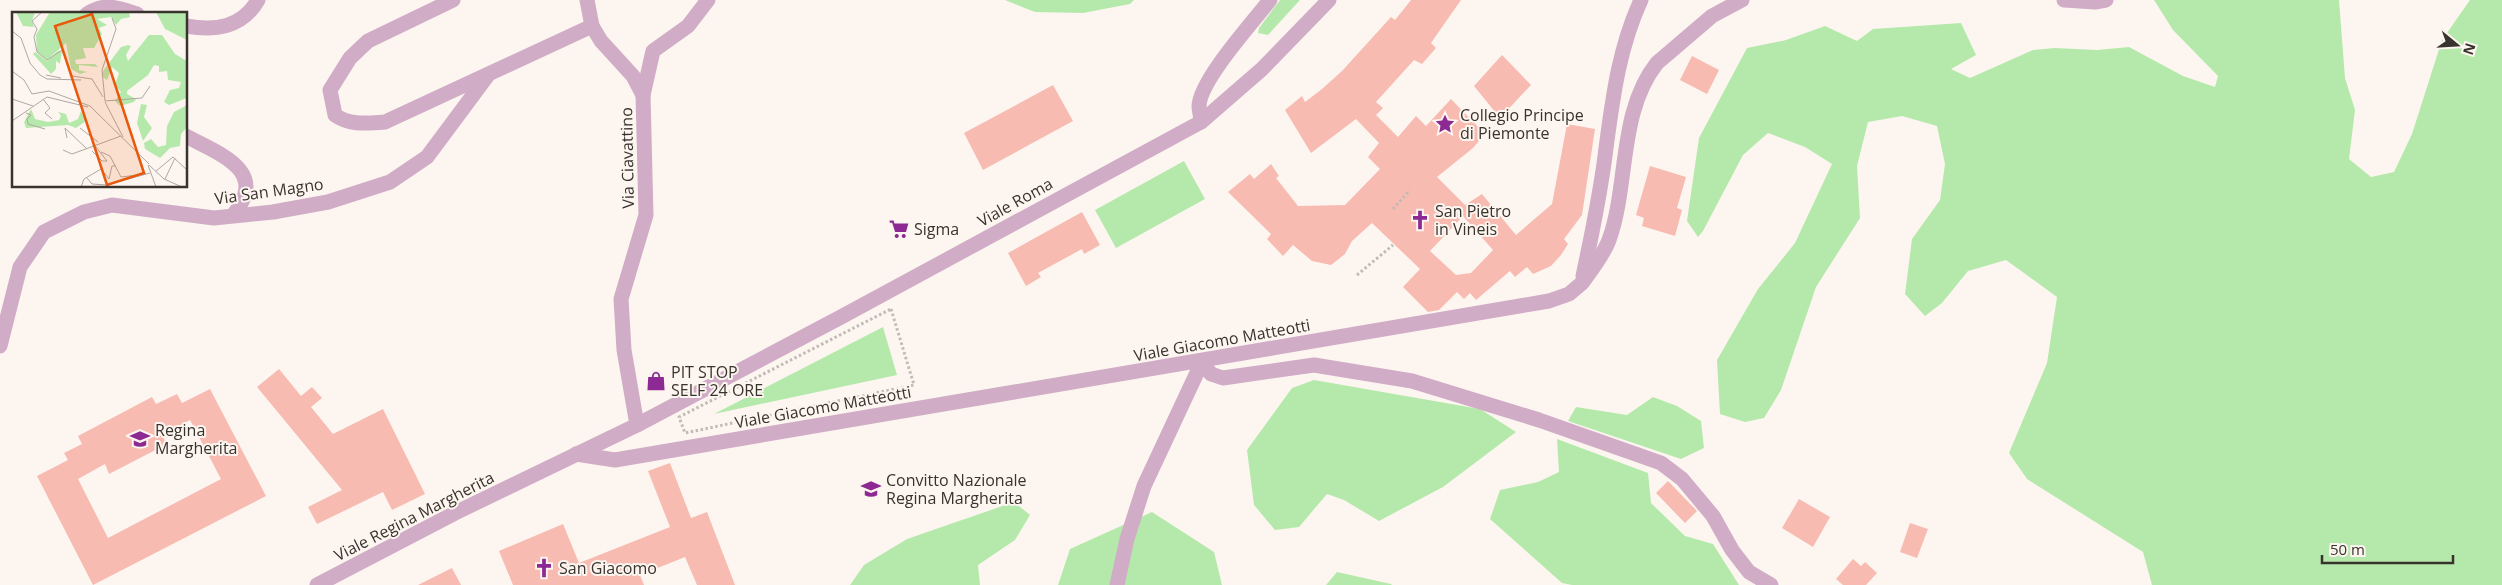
<svg xmlns="http://www.w3.org/2000/svg" width="2502" height="585" font-family="'Open Sans',sans-serif">
  <style>
    .green { fill: #b5e9ab }
    .building { fill: #f8bbb1; fill-rule: evenodd }
    .lines { fill: none; stroke-linecap: round; stroke-linejoin: round }
    .path { stroke: #c1bbb5; stroke-width: 3; stroke-dasharray: 2.5 2.5; stroke-linecap: butt }
    .minor { stroke: #d1acc6; stroke-width: 15 }
    .tertiary { stroke: #d1acc6; stroke-width: 15 }
    .labels { text-anchor: middle; stroke-width: 4; stroke-linejoin: round; paint-order: stroke }
    .poi-label { font-size: 16px; fill: #39332d; stroke: #fdf6f0; text-anchor: start }
    .street-label { font-size: 16px; fill: #39332d; stroke: #fdf6f0 }
    .inset-road { fill: none; stroke: #afa8a2; stroke-width: 1 }
    .view { fill: #e8590c; fill-opacity: 0.15; stroke: #e8590c; stroke-width: 2.5 }
    .inset-edge { fill: none; stroke: #39332d; stroke-width: 2.5 }
  </style>
  <rect width="100%" height="100%" fill="#fdf6f0"/>
  <g class="green">
    <polygon points="1005,0 1134,0 1130,4 1083,13 1035,12"/>
    <polygon points="1280,0 1300,0 1268,35 1258,33 1259,28"/>
    <polygon points="2154,0 2339,0 2345,78 2355,110 2349,159 2371,177 2394,172 2412,134 2442,40 2470,0 2502,0 2502,585 2152,585 2143,552 2027,479 2009,453 2047,363 2057,297 2006,260 1968,271 1942,303 1925,316 1905,294 1912,239 1940,200 1945,164 1937,126 1902,116 1868,122 1857,166 1860,218 1816,287 1781,390 1764,418 1745,422 1720,414 1717,360 1758,289 1795,243 1832,164 1805,147 1768,133 1743,155 1703,231 1698,237 1687,221 1699,138 1747,48 1786,40 1825,26 1857,41 1873,29 1961,23 1976,55 1951,69 1970,78 2033,50 2055,48 2097,50 2129,47 2183,76 2215,87 2218,76 2173,30"/>
    <polygon points="1184,161 1205,199 1116,248 1095,210"/>
    <polygon points="883,327 897,375 714,414"/>
    <polygon points="1314,380 1480,409 1516,432 1443,487 1379,521 1344,500 1327,494 1299,527 1275,530 1254,505 1247,450 1292,388"/>
    <polygon points="1653,397 1677,406 1701,421 1704,448 1681,459 1568,421 1576,407 1627,415"/>
    <polygon points="1557,439 1648,473 1651,503 1685,536 1713,544 1739,585 1572,585 1562,583 1490,519 1500,490 1538,482 1559,472"/>
    <polygon points="1014,502 1030,515 1015,540 978,565 980,585 850,585 864,565 907,539"/>
    <polygon points="1152,512 1214,552 1222,585 1058,585 1070,549"/>
    <polygon points="1337,572 1391,584 1392,585 1326,585"/>
  </g>
  <g class="building">
    <path d="M1411,0H1461L1431,43L1436,48L1422,64L1414,60L1376,102L1383,108L1376,115L1398,137L1416,116L1426,126L1451,99L1485,134L1473,148L1437,177L1465,205L1482,194L1516,235L1552,204L1567,124L1595,129L1582,215L1564,239L1568,244L1561,255L1551,266L1533,274L1527,267L1515,277L1510,271L1476,300L1470,293L1464,299L1457,292L1439,310L1428,312L1403,287L1420,269L1372,223L1352,241L1345,254L1331,265L1312,261L1293,245L1283,256L1267,239L1271,234L1228,192L1250,174L1254,179L1271,164L1279,176L1276,178L1298,206L1345,205L1380,169L1368,157L1379,143L1356,119L1311,153L1285,110L1302,96L1305,102L1322,89L1342,71L1391,17L1395,20ZM1463,216L1493,250L1471,273L1456,275L1430,251Z"/>
    <polygon points="1502,55 1531,85 1500,118 1474,86"/>
    <polygon points="1692,56 1719,70 1707,94 1680,80"/>
    <polygon points="1053,85 1073,121 983,170 964,133"/>
    <polygon points="1650,166 1686,177 1677,208 1682,210 1675,236 1642,226 1644,218 1636,215"/>
    <polygon points="1082,212 1100,245 1084,254 1082,249 1038,273 1041,277 1026,286 1008,253"/>
    <polygon points="279,369 301,396 312,387 322,398 311,407 333,434 383,409 425,494 392,510 383,492 317,524 308,507 342,490 257,387"/>
    <path d="M210,389L266,496L93,585L37,476L68,460L64,453L82,444L78,436L152,397L156,404L177,394L182,403ZM190,420L221,479L108,538L78,479L105,464L109,474L167,444L162,435Z"/>
    <polygon points="670,463 691,518 707,512 735,585 697,585 685,557 640,575 644,585 513,585 499,551 563,524 579,563 670,527 648,471"/>
    <polygon points="1668,481 1697,511 1685,523 1656,493"/>
    <polygon points="1799,499 1830,517 1813,547 1782,528"/>
    <polygon points="1910,523 1928,529 1917,558 1900,552"/>
    <polygon points="1853,559 1861,566 1865,562 1877,573 1866,585 1843,585 1836,579"/>
    <polygon points="452,568 461,585 418,585"/>
  </g>
  <g class="lines">
    <g class="path">
      <polyline points="1393,209 1410,190"/>
      <polyline points="1357,275 1393,245"/>
      <polygon points="891,309 914,385 685,433 679,417"/>
    </g>
    <g class="minor">
      <path d="M453,0L368,41L350,58L330,90L335,115C350,126 368,123 385,122L592,26"/>
      <polyline points="587,0 592,26 601,41 633,76 643,95 646,215 621,299 624,350 637,425"/>
      <polyline points="2064,0 2095,2 2106,0"/>
      <path d="M87,14C105,2 118,8 137,14"/>
      <path d="M186,26C215,31 242,28 258,0"/>
      <polyline points="643,95 653,51 688,26 708,0"/>
      <path d="M1201,122C1201,117 1199,111 1199,106C1200,80 1253,22 1270,0"/>
      <path d="M186,136C219,154 269,170 234,214"/>
      <path d="M1583,276C1592,234 1601,191 1606,148C1613,96 1619,48 1641,0"/>
      <path d="M1582,283C1592,269 1603,256 1609,240C1629,185 1618,112 1657,63L1712,16L1742,0"/>
      <polyline points="0,346 20,267 44,232 84,212 112,205 214,218 273,212 328,202 390,182 427,157 488,75"/>
      <polyline points="1117,585 1127,539 1144,486 1202,362 1211,374 1223,378 1314,365 1412,381 1539,420 1661,463 1682,479 1713,516 1732,550 1749,572 1771,585"/>
    </g>
    <g class="tertiary">
      <polyline points="576,454 615,460 1549,301 1569,294 1582,283"/>
      <polyline points="317,585 455,513 637,425 841,317 1201,122 1262,69 1329,0"/>
    </g>
  </g>
  <defs>
    <symbol id="sight-bare" viewBox="-9 -9 18 18"><path d="M0-6L1.8-2.2L6-1.7L2.9 1.2L3.7 5.4L0 3.3L-3.7 5.4L-2.9 1.2L-6-1.7L-1.8-2.2Z" fill="#8c2992" stroke="#fdf6f0" stroke-width="2.5" paint-order="stroke"/></symbol>
    <symbol id="church-bare" viewBox="-9 -9 18 18"><path d="M-1.2-6h2.4v3.5h3.3v2.4h-3.3V6h-2.4V-.1h-3.3v-2.4h3.3Z" fill="#8c2992" stroke="#fdf6f0" stroke-width="2.5" paint-order="stroke"/></symbol>
    <symbol id="supermarket-bare" viewBox="-9 -9 18 18"><path d="M-6-5.5h2.5l.6 2H6L4.5 2H-2.5L-4.4-4H-6ZM-1.5 3.2a1.3 1.3 0 1 0 .1 0ZM3 3.2a1.3 1.3 0 1 0 .1 0Z" fill="#8c2992" stroke="#fdf6f0" stroke-width="2.5" paint-order="stroke"/></symbol>
    <symbol id="shop-bare" viewBox="-9 -9 18 18"><path d="M-5-2.5h2.3a2.7 3.5 0 0 1 5.4 0H5L5.5 6h-11ZM-1.5-2.5h3a1.5 2.3 0 0 0-3 0Z" fill="#8c2992" stroke="#fdf6f0" stroke-width="2.5" paint-order="stroke"/></symbol>
    <symbol id="school-bare" viewBox="-9 -9 18 18"><path d="M0-5L7-2L0 1L-7-2ZM-4 1L0 2.5L4 1V4Q0 6-4 4Z" fill="#8c2992" stroke="#fdf6f0" stroke-width="2.5" paint-order="stroke"/></symbol>
  </defs>
  <g fill-rule="evenodd">
    <use href="#sight-bare" x="1431" y="110" width="28" height="28"/>
    <use href="#church-bare" x="1406" y="206" width="28" height="28"/>
    <use href="#supermarket-bare" x="885" y="215" width="28" height="28"/>
    <use href="#shop-bare" x="642" y="367" width="28" height="28"/>
    <use href="#school-bare" x="126" y="425" width="28" height="28"/>
    <use href="#school-bare" x="857" y="475" width="28" height="28"/>
    <use href="#church-bare" x="530" y="554" width="28" height="28"/>
  </g>
  <g class="labels">
    <g class="poi-label">
      <text x="1460" y="121">Collegio Principe<tspan x="1460" dy="18">di Piemonte</tspan></text>
      <text x="1435" y="217">San Pietro<tspan x="1435" dy="18">in Vineis</tspan></text>
      <text x="914" y="235">Sigma</text>
      <text x="671" y="378">PIT STOP<tspan x="671" dy="18">SELF 24 ORE</tspan></text>
      <text x="155" y="436">Regina<tspan x="155" dy="18">Margherita</tspan></text>
      <text x="886" y="486">Convitto Nazionale<tspan x="886" dy="18">Regina Margherita</tspan></text>
      <text x="559" y="574">San Giacomo</text>
    </g>
    <g class="street-label">
      <text transform="translate(627 158) rotate(-91)" y="6">Via Ciavattino</text>
      <text transform="translate(269 191) rotate(-8)" y="6">Via San Magno</text>
      <text transform="translate(1015 202) rotate(-29)" y="6">Viale Roma</text>
      <text transform="translate(1222 340) rotate(-10)" y="6">Viale Giacomo Matteotti</text>
      <text transform="translate(823 407) rotate(-10)" y="6">Viale Giacomo Matteotti</text>
      <text transform="translate(414 516) rotate(-27)" y="6">Viale Regina Margherita</text>
    </g>
  </g>
  <g transform="translate(12 12)">
    <rect width="175" height="175" fill="#fdf6f0"/>
    <path d="M4,0H23L20,9L22,15L11,14ZM38,0H117L118,5L109,7L104,13L99,5L85,7L95,13L87,16L90,22L82,36H71L74,46L63,48L64,52H83L86,55L67,53V58L75,60L68,62L59,57L54,31L35,48L25,40L24,23ZM144,0H175V28L153,17ZM137,23H150L163,42L175,49V86L157,93L152,90L158,78L167,76L169,70L156,68L155,59L147,60V54L142,53L136,63L115,79V82L124,87L122,90L108,94L103,89L109,80L103,73L107,61L100,55L95,68L91,65V59L109,35L116,33L119,34L114,43L116,49ZM46,39H50L48,52L44,49V57L39,62L21,42L23,40L35,49ZM129,92L135,93L132,105L140,116L131,129L125,111ZM175,93V115L169,122L168,134L158,136L148,146L133,137L132,131L139,127L146,135L154,133L155,114L162,100ZM19,97L23,107L36,110L47,108L49,104L46,100L54,102L57,111L66,107L69,99L74,109L64,116L56,113L14,116L12,110Z" fill="#b5e9ab"/>
    <path class="inset-road" d="M30,0L20,9L25,17L22,25L25,40L35,48L50,38L60,64L80,67M100,6L104,17L90,58L93,89L130,86L138,74M0,19L9,26L18,51L28,63L35,67L69,68M0,59L12,68L20,82L37,79L78,94L137,152M34,63L49,66M80,67L91,85M0,87L21,94M31,87L38,96L33,101L40,107M93,90L111,125M14,101L19,103L15,107L16,112L33,117M0,109L35,85L76,95M68,116L86,130M55,126L53,116L75,137M51,138L60,142L109,124M80,139L90,149H95L84,135M89,140L98,144L109,165L134,162M136,153L144,175M137,153L152,167L170,175M144,159L161,145L175,158M75,166L80,172L95,173L138,161M153,167L163,146M69,175L72,167L89,157L97,167L100,154H104"/>
    <path class="view" d="M80,2L132,161L95,173L43,14Z"/>
    <rect width="175" height="175" class="inset-edge"/>
  </g>
  <g transform="translate(2457 45) rotate(108)" stroke="#fdf6f0" stroke-width="4" paint-order="stroke">
  <path d="M0-4L9 19L0 12L-9 19Z" fill="#39332d"/>
  <text y="-8" font-size="14" font-weight="bold" text-anchor="middle" fill="#39332d">N</text>
  </g>
  <path d="M2322 555v8h131v-8" fill="none" stroke="#39332d" stroke-width="2.5"/>
  <text x="2330" y="555" font-size="15" fill="#39332d" stroke="#fdf6f0" stroke-width="4" paint-order="stroke">50 m</text>
</svg>
